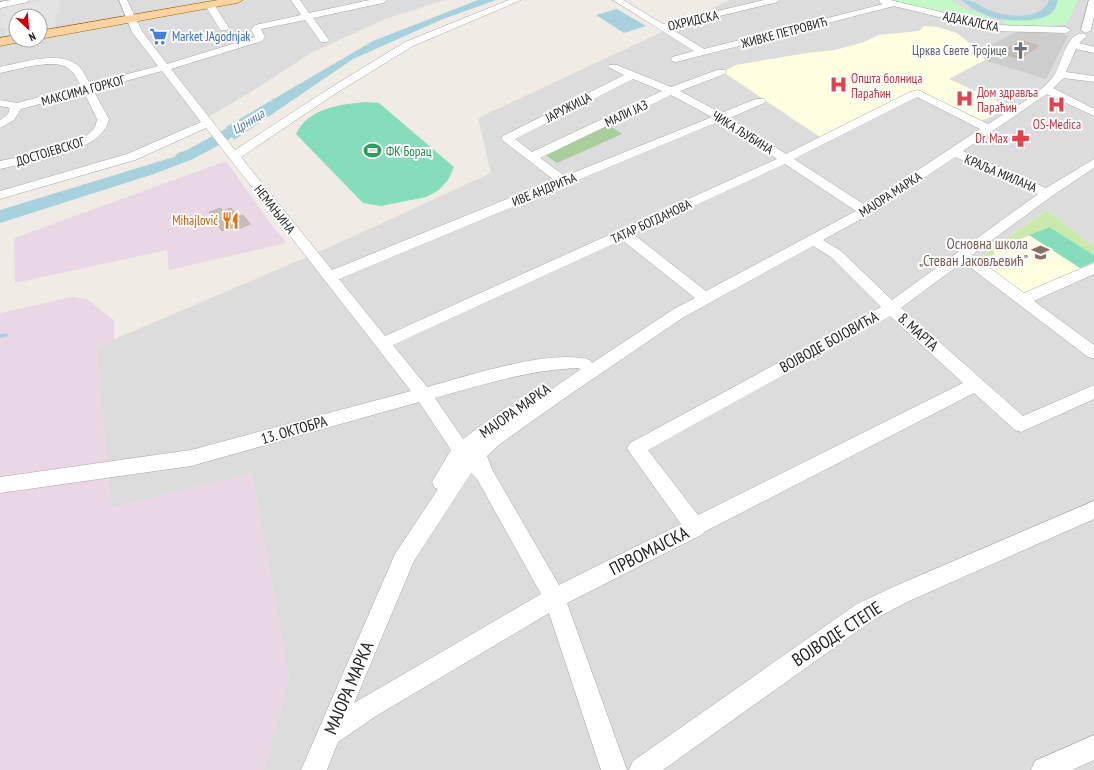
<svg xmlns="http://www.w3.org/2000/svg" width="1094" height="770" font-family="'PT Sans Narrow',sans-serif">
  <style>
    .residential { fill: #dddcdc; fill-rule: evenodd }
    .industrial { fill: #e9d7e6 }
    .education { fill: #fffee0 }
    .religious { fill: #cdcdcd }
    .grass { fill: #cae9ac }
    .forest { fill: #aace9b }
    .park { fill: #c3f9c7 }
    .pitch { fill: #85ddbb }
    .parking { fill: #e3e3e3 }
    .water { fill: #a6d1dd }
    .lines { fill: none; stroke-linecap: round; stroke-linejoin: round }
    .stream { stroke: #a6d1dd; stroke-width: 3.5 }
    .river { fill: #a6d1dd; fill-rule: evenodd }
    .building { fill: #c4bcb5; stroke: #c1b3a8 }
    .minor-casing { stroke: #a6a6a6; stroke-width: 1 }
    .major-casing { stroke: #986502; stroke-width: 1 }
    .minor { fill: #fff; fill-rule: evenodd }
    .major { fill: #fad3a0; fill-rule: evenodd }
    .labels { text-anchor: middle; stroke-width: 4; stroke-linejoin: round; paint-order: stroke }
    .far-street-label { font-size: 13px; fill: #1f1f1f; stroke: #fff }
    .far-shop-label { font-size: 13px; fill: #366cbe; stroke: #fff; text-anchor: start }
    .far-worship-label { font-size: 13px; fill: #5b616d; stroke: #fff; text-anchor: end }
    .far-health-label { font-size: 13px; fill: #be3a42; stroke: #fff; text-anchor: start }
    .far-water-label { font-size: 13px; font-style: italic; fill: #4979a6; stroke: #fff }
    .far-leisure-label { font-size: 13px; fill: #27864d; stroke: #fff; text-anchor: start }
    .far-food-label { font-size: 13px; fill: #c56008; stroke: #fff; text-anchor: end }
    .education-label { font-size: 15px; fill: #785e54; stroke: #fff; text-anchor: end }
    .street-label { font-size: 15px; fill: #1f1f1f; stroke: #fff }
    .near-street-label { font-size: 18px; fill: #1f1f1f; stroke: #fff }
  </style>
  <rect width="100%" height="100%" fill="#f0ece5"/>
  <g class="residential">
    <path d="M0,0H445L385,19L311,53L251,92L136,159L0,199ZM16,16H40V40H16Z"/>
    <polygon points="730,0 1094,0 1094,770 264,770 289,679 252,474 111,508 96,347 321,251 491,173 478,118"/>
  </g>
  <g class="industrial">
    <polygon points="226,161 273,227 287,243 169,270 167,250 15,283 14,238"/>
    <polygon points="72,297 87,299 114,320 114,339 96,347 111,508 252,474 289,679 264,770 0,770 0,313"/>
  </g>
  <g class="education">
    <polygon points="924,26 938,27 957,33 979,51 985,60 949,79 1011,107 979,122 918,91 823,139 723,72 736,65 807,53 835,50 864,42 879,35 919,31"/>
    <polygon points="1047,210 1094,247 1094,266 1027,297 980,266 978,259"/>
  </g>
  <polygon class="religious" points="1056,31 1068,36 1046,79 987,61 981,50 1016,32"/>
  <polygon class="grass" points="1047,210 1094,247 1094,255 1048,227 993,251 995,254 987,257 992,261 988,263 993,266 985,269 980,266 978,259"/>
  <polygon class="forest" points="607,124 622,134 557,163 544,154"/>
  <g class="park">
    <polygon points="892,0 951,0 965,9 989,16 992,25 888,2"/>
    <path d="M1058,0H1077L1068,23L1059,25L1007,27L1002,19C1013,20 1041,20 1051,14C1056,11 1056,5 1058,0Z"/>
  </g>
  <g class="pitch">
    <path d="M366,102L379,103L454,167L448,180L439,190L426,197L381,206L363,203L296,134C308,108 341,104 366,102Z"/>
    <polygon points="1049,227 1094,255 1094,262 1080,268 1029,235"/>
  </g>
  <polygon class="parking" points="45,0 59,0 60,13 55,14 56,29 40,34 40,16 16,16 16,36 4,38 5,28 0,28 1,9 8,8 8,6"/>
  <g class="water">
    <polygon points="478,0 496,0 443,19 353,59 234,140 226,127 373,41"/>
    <path d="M961,0C974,0 976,4 987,9C1005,17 1041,22 1049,0H1058C1056,6 1056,9 1051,13C1039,24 1002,21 988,16C978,12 969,6 961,0Z"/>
    <polygon points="617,9 646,26 624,33 596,15"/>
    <polygon points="208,142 213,148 193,159 154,174 0,223 0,210 187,153"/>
  </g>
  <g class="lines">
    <polyline class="stream" points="0,336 6,335"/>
    <path class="river" d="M254,113L259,114L261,117L259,120C242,130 196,164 178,159L175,156L178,153L187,150Z"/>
  </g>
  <g class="building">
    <polygon points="1021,40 1038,46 1020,59 1002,53"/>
    <polygon points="221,208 223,211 231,208 238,217 243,215 250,224 236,230 233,227 222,231 209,212"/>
  </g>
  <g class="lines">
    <defs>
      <g id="minor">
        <polygon points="11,0 29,0 28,2 0,8 0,2"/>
        <path d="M119,0H127L142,31L167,64L255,37L251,30L255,25L301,15L291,0H300L309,13L370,0H387L383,3L313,18L329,40L327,42H321L305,20L261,29L265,37L262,41L171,69L235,150L330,88L405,42L509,0H521L413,46L338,92L241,157L332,270L554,180L501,139L503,136L624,75L608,67L609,65H617L671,87L717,70H725L726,72L725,74L680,91L721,113L756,99H764L766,101L764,103L730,118L786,154L910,92L918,90L988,124C1009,110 1037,97 1053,77C1061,66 1067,29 1085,34L1087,36L1079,43L1094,47V53L1076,49L1066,72L1094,76V82L1064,78L1053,88L1094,109V116L1047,94L963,151L1046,188L1094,159V168L1052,196L972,255L1024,293L1094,263V274L1034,301L1094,345V359L1088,357L963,262L901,308L1023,416L1094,385V399L1021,432L1015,430L974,393L704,532L703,534L567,603L627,770H601L549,613L376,716L338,742L327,770H301L395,554L438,489L435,488L432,482L451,450L419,402L191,466L0,493V477L191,450L411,391L206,128L135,160L0,199V191L127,154L201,122L162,71L93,90L109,119C103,153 29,162 0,169V161C26,155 74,150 93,130C96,127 96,123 97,119L84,92L21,109L14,120L0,128V120L8,114L10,108L0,106V100L17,103L81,86C78,80 74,72 68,68C54,58 16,70 0,73V67C20,63 58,51 76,64C82,68 86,77 90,84L158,66L132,32ZM633,79L662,91L532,152L515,139ZM671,95L712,117L565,176L540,158ZM917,97L980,129L865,205L794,159ZM720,121L777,159L385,336L339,279ZM955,157L1038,194L892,300L841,251L823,240L870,214ZM785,164L856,211L706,291L633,234ZM622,240L695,298L674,309L592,363L590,360C551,348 468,376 427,387L393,345ZM813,246L831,257L881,307L630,443L627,448L630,453L681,524L559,585L493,471L487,456L500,444L572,393L684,317ZM890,316L963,383L698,515L648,450ZM577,368L581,369L519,412L517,408L511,406L505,408L463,439L435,398C481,385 528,370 577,368ZM471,473L477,479L541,594L354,703L414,561Z"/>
        <polygon points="613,0 623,0 663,24 764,0 779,0 778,2 670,28 704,49 883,4 880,3 879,0 890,0 996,25 1066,27 1071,30 1066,33 996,31 894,6 676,62 672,61 671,59 672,57 694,51"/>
        <polygon points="1089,0 1094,0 1094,16 1091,30 1086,33 1081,30"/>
        <polygon points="210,2 213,3 229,28 227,30 221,30 219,28 205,5"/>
        <polygon points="1094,501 1094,519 909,601 873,620 663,770 629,770 633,761 857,604 893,587"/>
        <polygon points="1094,735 1094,760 1072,770 1031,770 1035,761"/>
      </g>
      <g id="major">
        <polygon points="218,0 243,0 237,3 40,39 40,31"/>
        <polygon points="16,35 16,40 21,40 20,42 0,46 0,38"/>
      </g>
    </defs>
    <use href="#minor" class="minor-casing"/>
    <use href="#major" class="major-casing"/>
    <use href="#minor" class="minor"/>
    <use href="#major" class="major"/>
  </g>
  <defs>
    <symbol id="supermarket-bare" viewBox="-9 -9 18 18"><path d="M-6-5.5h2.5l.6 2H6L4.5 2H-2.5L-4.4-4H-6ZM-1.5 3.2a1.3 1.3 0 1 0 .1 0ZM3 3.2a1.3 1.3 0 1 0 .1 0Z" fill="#3f7fe0" stroke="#fff" stroke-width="2.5" paint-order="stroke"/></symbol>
    <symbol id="church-bare" viewBox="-9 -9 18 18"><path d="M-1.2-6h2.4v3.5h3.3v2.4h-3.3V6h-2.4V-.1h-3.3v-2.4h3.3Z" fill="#6b7280" stroke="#fff" stroke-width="2.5" paint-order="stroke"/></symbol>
    <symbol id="hospital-bare" viewBox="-9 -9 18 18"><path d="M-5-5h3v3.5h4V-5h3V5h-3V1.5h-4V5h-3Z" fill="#e0444e" stroke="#fff" stroke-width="2.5" paint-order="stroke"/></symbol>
    <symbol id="pharmacy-bare" viewBox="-9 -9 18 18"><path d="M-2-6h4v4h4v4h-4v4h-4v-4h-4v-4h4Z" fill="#e0444e" stroke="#fff" stroke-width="2.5" paint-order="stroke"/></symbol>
    <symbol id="stadium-bare" viewBox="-9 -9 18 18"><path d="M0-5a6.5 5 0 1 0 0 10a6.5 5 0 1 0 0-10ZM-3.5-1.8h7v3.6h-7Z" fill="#2e9e5b" stroke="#fff" stroke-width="2.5" paint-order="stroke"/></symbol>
    <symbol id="restaurant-bare" viewBox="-9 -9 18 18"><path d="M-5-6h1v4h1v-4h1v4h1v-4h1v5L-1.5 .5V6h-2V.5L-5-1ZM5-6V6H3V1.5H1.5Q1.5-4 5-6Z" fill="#e8710a" stroke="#fff" stroke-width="2.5" paint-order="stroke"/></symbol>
    <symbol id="school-bare" viewBox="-9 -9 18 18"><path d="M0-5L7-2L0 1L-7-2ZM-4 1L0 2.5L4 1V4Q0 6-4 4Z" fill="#8d6e63" stroke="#fff" stroke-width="2.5" paint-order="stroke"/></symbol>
  </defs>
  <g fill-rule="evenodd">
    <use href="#supermarket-bare" x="146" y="24" width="25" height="25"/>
    <use href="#church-bare" x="1008" y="38" width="25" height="25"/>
    <use href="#hospital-bare" x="826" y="72" width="25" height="25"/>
    <use href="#hospital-bare" x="952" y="86" width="25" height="25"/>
    <use href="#hospital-bare" x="1044" y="92" width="25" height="25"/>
    <use href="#pharmacy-bare" x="1008" y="126" width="25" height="25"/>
    <use href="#stadium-bare" x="360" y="138" width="25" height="25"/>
    <use href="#restaurant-bare" x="218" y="208" width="25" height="25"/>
    <use href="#school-bare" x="1028" y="240" width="25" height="25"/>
  </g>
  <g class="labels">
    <g class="far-street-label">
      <text transform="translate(693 20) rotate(-13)" y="5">ОХРИДСКА</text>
      <text transform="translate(971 21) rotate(12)" y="5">АДАКАЛСКА</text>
      <text transform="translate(784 32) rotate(-15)" y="5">ЖИВКЕ ПЕТРОВИЋ</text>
      <text transform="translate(83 90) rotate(-15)" y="5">МАКСИМА ГОРКОГ</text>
      <text transform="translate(568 107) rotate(-27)" y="5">ЈАРУЖИЦА</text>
      <text transform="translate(626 113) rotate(-25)" y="5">МАЛИ ЈАЗ</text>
      <text transform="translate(743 132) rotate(32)" y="5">ЧИКА ЉУБИНА</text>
      <text transform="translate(50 151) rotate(-17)" y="5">ДОСТОЈЕВСКОГ</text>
      <text transform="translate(1001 173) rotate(23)" y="5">КРАЉА МИЛАНА</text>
      <text transform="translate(544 189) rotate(-22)" y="5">ИВЕ АНДРИЋА</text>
      <text transform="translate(890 194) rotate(-33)" y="5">МАЈОРА МАРКА</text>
      <text transform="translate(275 209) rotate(52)" y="5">НЕМАЊИНА</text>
      <text transform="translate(651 221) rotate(-25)" y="5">ТАТАР БОГДАНОВА</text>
    </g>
    <g class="far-shop-label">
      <text x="172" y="41">Market JAgodnjak</text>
    </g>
    <g class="far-worship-label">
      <text x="1007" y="55">Црква Свете Тројице</text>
    </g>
    <g class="far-health-label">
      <text x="851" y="83">Општа болница<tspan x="851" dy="15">Параћин</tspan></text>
      <text x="977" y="97">Дом здравља<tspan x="977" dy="15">Параћин</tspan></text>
      <text x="1057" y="129" text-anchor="middle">OS-Medica</text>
      <text x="1008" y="143" text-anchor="end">Dr. Max</text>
    </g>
    <g class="far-water-label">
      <text transform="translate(248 121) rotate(-32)" y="5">Црница</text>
    </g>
    <g class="far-leisure-label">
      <text x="386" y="156">ФК Борац</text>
    </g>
    <g class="far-food-label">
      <text x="218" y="225">Mihajlović</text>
    </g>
    <g class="education-label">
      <text x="1028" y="249">Основна школа<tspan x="1028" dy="17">„Стеван Јаковљевић”</tspan></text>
    </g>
    <g class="street-label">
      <text transform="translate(918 332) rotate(42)" y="5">8. МАРТА</text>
      <text transform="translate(829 342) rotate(-29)" y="5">ВОЈВОДЕ БОЈОВИЋА</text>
      <text transform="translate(515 411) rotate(-35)" y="5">МАЈОРА МАРКА</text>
      <text transform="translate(294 430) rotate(-16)" y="5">13. ОКТОБРА</text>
    </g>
    <g class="near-street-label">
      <text transform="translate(649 551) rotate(-27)" y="6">ПРВОМАЈСКА</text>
      <text transform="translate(837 634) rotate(-33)" y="6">ВОЈВОДЕ СТЕПЕ</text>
      <text transform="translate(349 688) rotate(-67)" y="6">МАЈОРА МАРКА</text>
    </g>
  </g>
  <g transform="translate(28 28) rotate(154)"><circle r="19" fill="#ffffff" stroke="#a5a5a5"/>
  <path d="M0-3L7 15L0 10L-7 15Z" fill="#cb0304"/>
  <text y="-6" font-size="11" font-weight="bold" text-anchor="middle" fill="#1f1f1f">N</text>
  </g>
</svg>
